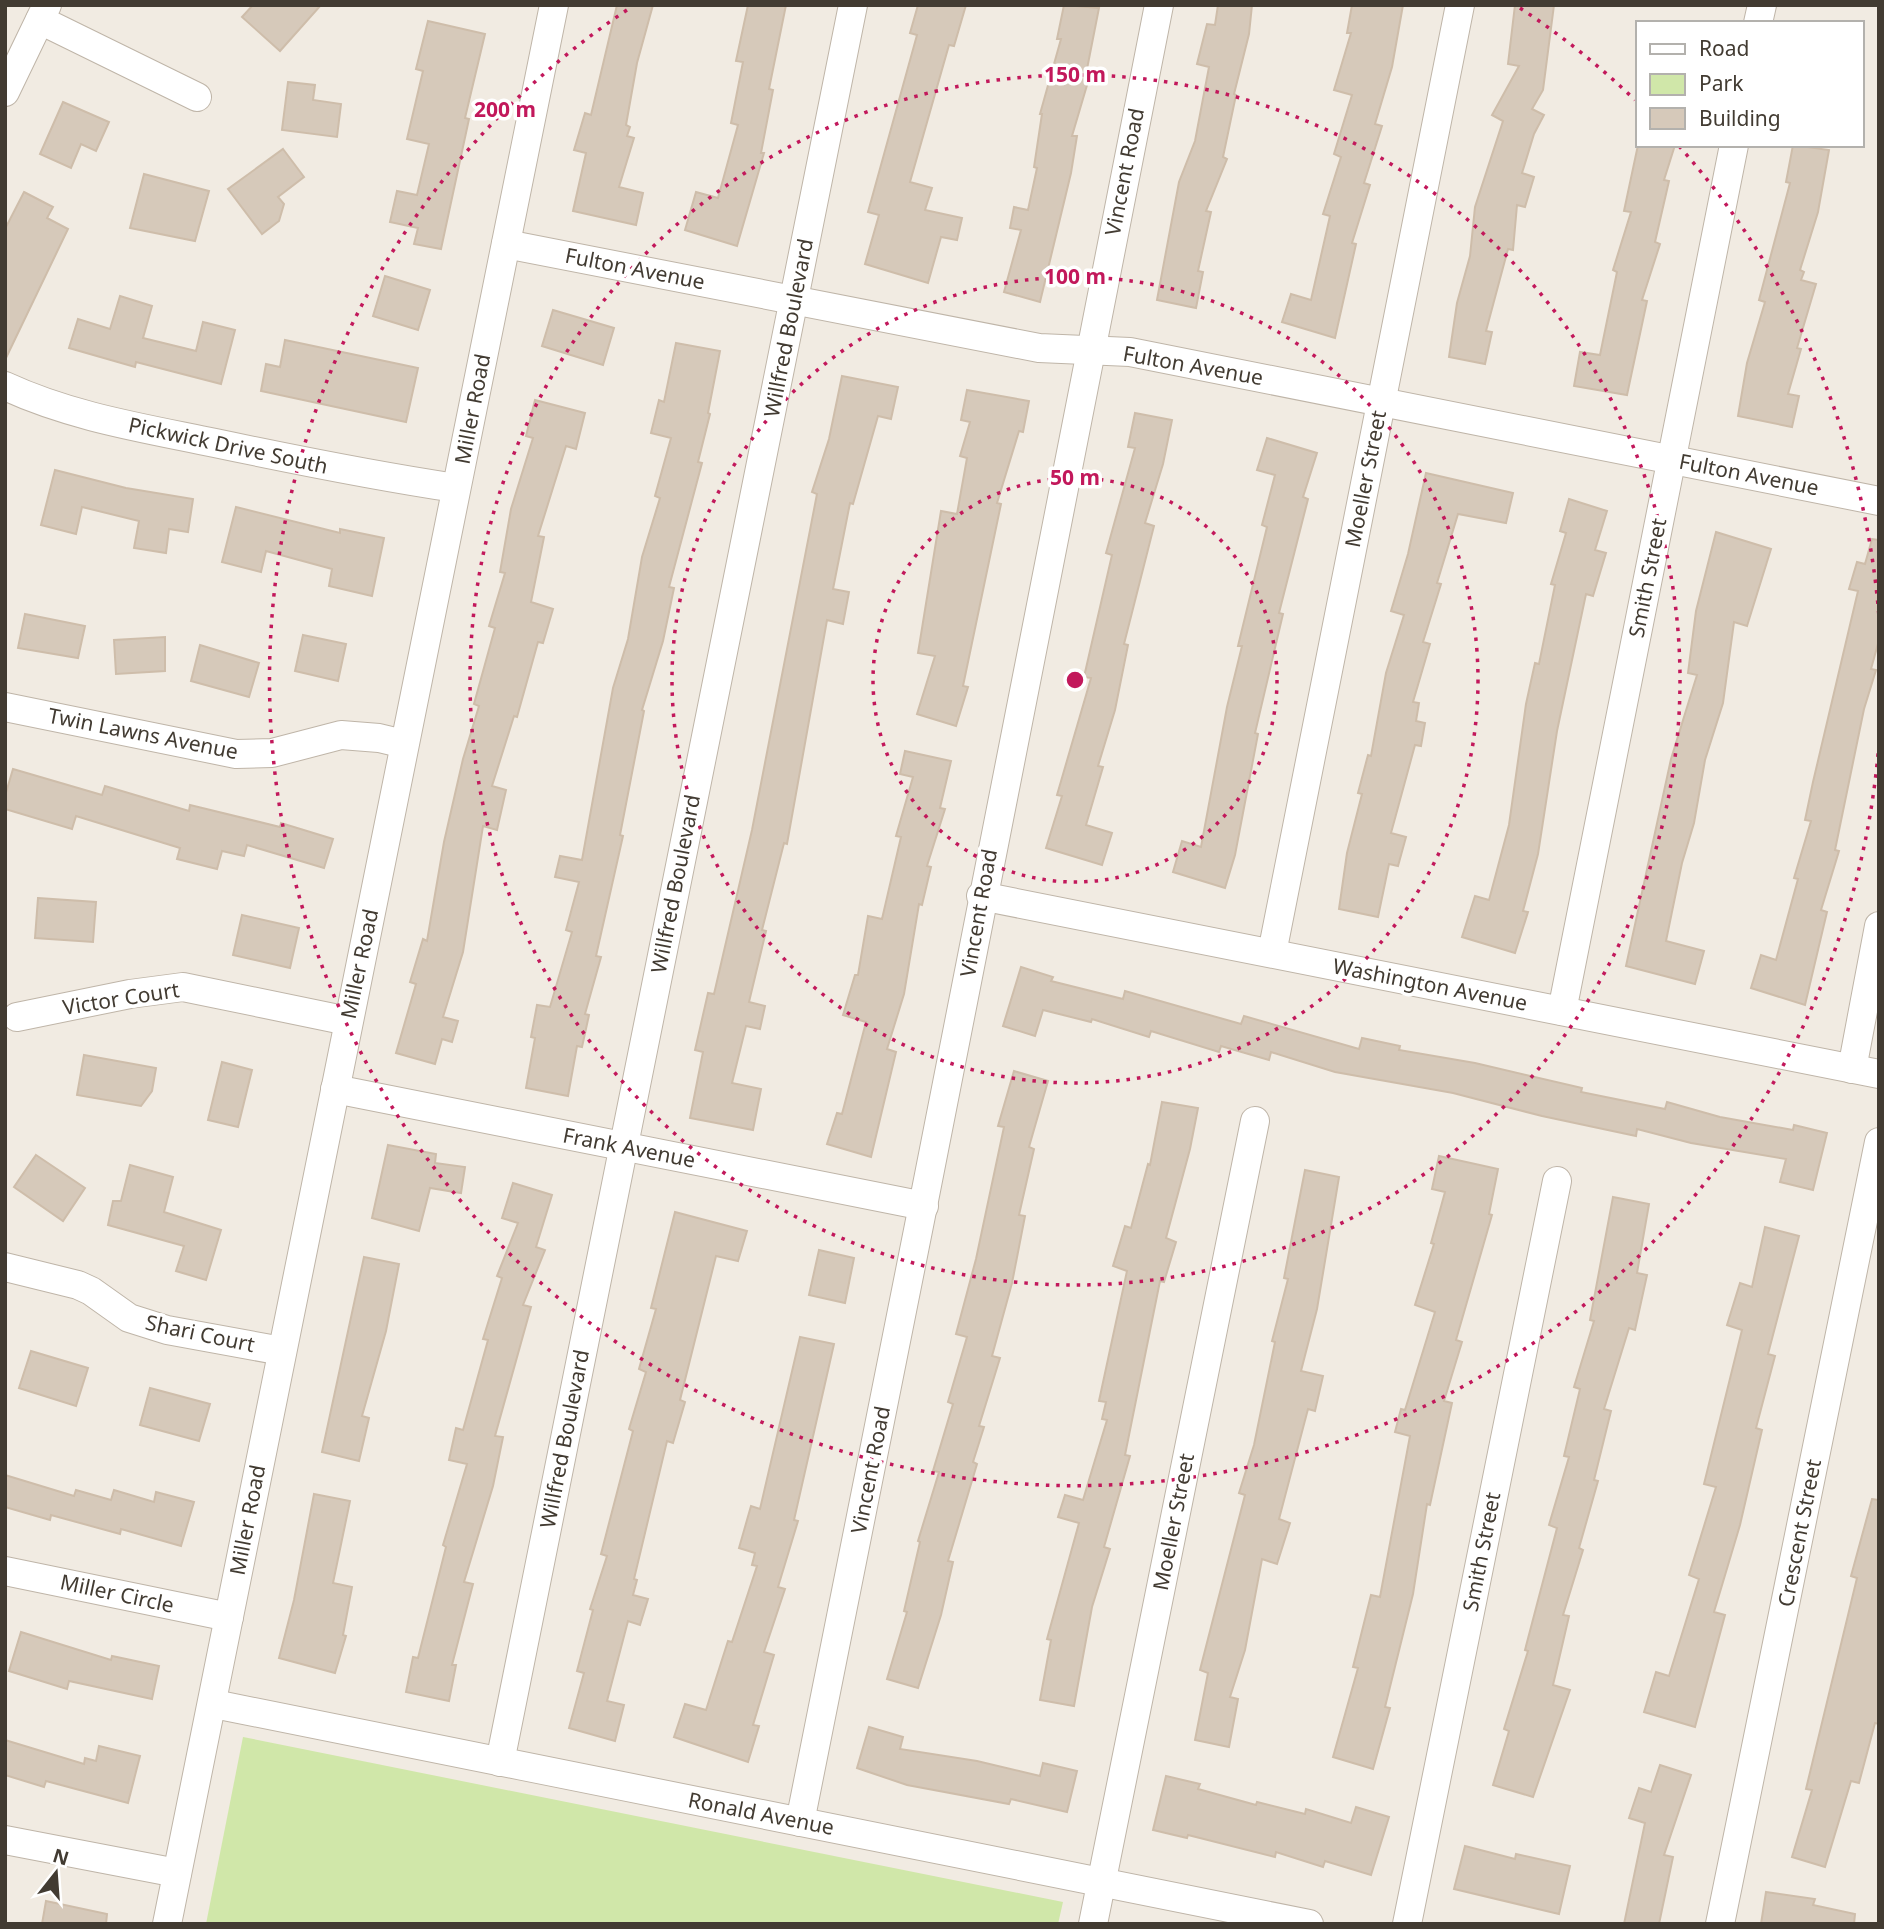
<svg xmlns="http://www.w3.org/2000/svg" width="1884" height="1929" font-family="'Noto Sans',sans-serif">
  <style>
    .green { fill: #d0e7a9 }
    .building { fill: #d6c9ba; stroke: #cebdaa; stroke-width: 2 }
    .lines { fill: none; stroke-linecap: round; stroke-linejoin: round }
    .minor-casing { stroke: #bfb5a8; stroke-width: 30 }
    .minor { stroke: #fff; stroke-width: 28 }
    .ring { fill: none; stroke: #c2185b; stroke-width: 3.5; stroke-dasharray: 3.5 7 }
    .labels { text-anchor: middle; stroke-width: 7; stroke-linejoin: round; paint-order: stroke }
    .street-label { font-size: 21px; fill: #423b32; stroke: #fff }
    .centre { fill: #c2185b; stroke: #fff; stroke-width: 3.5 }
    .ring-label { font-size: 21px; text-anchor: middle; font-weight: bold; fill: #c2185b; stroke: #fff; stroke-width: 7; stroke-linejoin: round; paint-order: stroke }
  </style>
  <rect width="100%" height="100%" fill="#f1ebe2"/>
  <polygon class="green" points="243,1737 1063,1902 1058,1924 206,1924"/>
  <g class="building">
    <polygon points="253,5 321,5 280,51 242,17"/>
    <polygon points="617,5 653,5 637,63 626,125 630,127 627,136 634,138 619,187 643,193 636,225 573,211 586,153 574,150 585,113 591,115"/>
    <polygon points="748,5 786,5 769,89 773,90 761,153 764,153 737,246 685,230 696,192 718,198 738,125 731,123 743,62 736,61"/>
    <polygon points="918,5 966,5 954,46 949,45 910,182 932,188 925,210 962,218 957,240 941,237 928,283 865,264 879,215 868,212 917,35 910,33"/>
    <polygon points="1064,5 1099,8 1086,74 1090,75 1072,136 1077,136 1071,173 1040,302 1004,292 1021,230 1010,228 1014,207 1028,210 1037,168 1034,167 1042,114 1040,114 1061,39 1057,39"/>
    <polygon points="1218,5 1252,5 1249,34 1234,94 1236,95 1223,157 1227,159 1206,211 1211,212 1198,271 1203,272 1196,308 1157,300 1179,182 1195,141 1209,67 1197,64 1207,24 1215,25"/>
    <polygon points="1352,5 1403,5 1392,67 1375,124 1382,126 1364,183 1370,185 1352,243 1356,244 1335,338 1282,322 1291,294 1311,300 1330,216 1323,214 1341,157 1334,154 1352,95 1334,90 1351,33 1347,33"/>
    <polygon points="1515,5 1554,5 1543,90 1532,109 1544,115 1534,134 1522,173 1534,177 1525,207 1517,205 1513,250 1508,249 1486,331 1492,332 1485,364 1449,357 1457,303 1470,256 1475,207 1503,121 1492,115 1519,66 1508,64"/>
    <polygon points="428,21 485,34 465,118 469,119 441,249 414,244 418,228 390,222 397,191 417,195 429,144 407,139 423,71 416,69"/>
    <polygon points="288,82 315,85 313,100 341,104 337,137 282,130"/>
    <polygon points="63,102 109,122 96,151 81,144 71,168 40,154"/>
    <polygon points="1638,145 1675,145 1664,180 1669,181 1655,242 1660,244 1642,300 1647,301 1627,395 1574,386 1580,352 1600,355 1617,272 1613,270 1631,212 1624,211"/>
    <polygon points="1793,145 1829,150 1818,212 1800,270 1804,272 1801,280 1816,284 1797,348 1801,349 1788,394 1799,396 1792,427 1738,416 1747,363 1765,302 1759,300 1790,183 1786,182"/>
    <polygon points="283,149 304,177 278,197 284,204 279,221 262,234 228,189"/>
    <polygon points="144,174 209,191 195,241 130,228"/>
    <polygon points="24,192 53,207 47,218 68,229 5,360 5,229"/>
    <polygon points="385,276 430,290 418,330 373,316"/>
    <polygon points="120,296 152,306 143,338 196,351 203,322 235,330 221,384 136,362 135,367 69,348 78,319 110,329"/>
    <polygon points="553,310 614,328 603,365 542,346"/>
    <polygon points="285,340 418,368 406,422 261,391 266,364 280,367"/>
    <polygon points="676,343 720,351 708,413 710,414 698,462 702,463 669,587 674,588 663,641 642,710 644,711 620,835 623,836 596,956 601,957 585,1014 589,1015 582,1047 577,1046 568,1096 526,1088 535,1038 531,1037 537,1005 550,1007 572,932 566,930 579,882 555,877 560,856 582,860 613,688 628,639 642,557 660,498 655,496 671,438 651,433 659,400 664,402"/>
    <polygon points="842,376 898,387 891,419 878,416 853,504 850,503 833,589 849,592 843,624 827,620 787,844 784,843 762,930 766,931 749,1002 765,1006 760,1029 746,1026 732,1083 761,1089 753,1130 690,1118 703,1052 695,1050 708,993 714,994 752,830 817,494 812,492 829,439"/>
    <polygon points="967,390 1029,401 1023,432 1019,431 997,503 1001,504 963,686 968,687 956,726 917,714 935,656 918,653 941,511 957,514 967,458 960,456 970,422 961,420"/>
    <polygon points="535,400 585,413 576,449 566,446 538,536 544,537 531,602 553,609 543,643 538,642 517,717 514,716 492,786 506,790 497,830 483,826 463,952 443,1017 458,1021 452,1042 442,1039 435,1064 396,1053 416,984 410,982 423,939 427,941 444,842 463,759 479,706 474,704 495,628 489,626 505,573 500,572 511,509 533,438 526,436"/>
    <polygon points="1135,413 1172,420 1163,464 1145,523 1154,526 1124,644 1128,645 1115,710 1098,766 1103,767 1086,825 1112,833 1102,865 1046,848 1062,796 1057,795 1091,678 1084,677 1112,555 1106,553 1135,448 1128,447"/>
    <polygon points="1267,438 1317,453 1303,497 1308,499 1279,613 1283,614 1255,733 1258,734 1235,855 1225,888 1173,872 1182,841 1201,847 1227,707 1242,646 1238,646 1267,527 1262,525 1275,475 1257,470"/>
    <polygon points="55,470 126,488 193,499 188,532 169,529 166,553 134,548 139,521 82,507 76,534 41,525"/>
    <polygon points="1426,473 1513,493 1506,523 1458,514 1437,583 1441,584 1423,642 1430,644 1413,702 1419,703 1416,721 1425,723 1421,746 1415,745 1391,833 1406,837 1398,866 1389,864 1378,917 1339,909 1347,853 1362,794 1358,793 1368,755 1371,756 1386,673 1404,615 1391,611 1408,554"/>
    <polygon points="1569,499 1607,511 1595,550 1606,553 1593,596 1586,594 1557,731 1538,854 1523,911 1528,912 1515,953 1462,937 1475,896 1489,900 1509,825 1526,704 1535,663 1539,664 1555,585 1551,584 1566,533 1560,531"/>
    <polygon points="236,507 340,533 340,529 384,538 372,596 329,586 332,569 266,551 261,572 222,562"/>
    <polygon points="1716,532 1771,549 1747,626 1734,622 1723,703 1705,760 1694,823 1682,863 1666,941 1704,951 1695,984 1626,966 1671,759 1697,675 1688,673 1696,611"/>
    <polygon points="1872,539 1879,540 1879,640 1871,669 1876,670 1864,709 1835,850 1839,851 1821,910 1827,912 1805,1005 1751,988 1761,955 1776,960 1798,879 1794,878 1811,821 1805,820 1813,782 1858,591 1849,589 1857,562 1865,564"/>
    <polygon points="25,614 85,626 78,658 18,648"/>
    <polygon points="303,635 346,644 338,681 295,671"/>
    <polygon points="165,637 165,671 116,674 114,640"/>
    <polygon points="200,645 259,663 249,697 191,681"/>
    <polygon points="905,751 951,761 940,808 945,809 927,866 931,867 922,905 919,904 904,994 887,1049 896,1052 871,1157 827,1144 837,1113 842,1114 866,1022 843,1015 855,975 858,975 868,916 882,919 901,837 896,836 913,777 900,774"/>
    <polygon points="13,769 102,795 105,786 189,811 190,805 280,827 281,823 333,839 324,868 247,845 244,856 222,851 217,869 177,859 180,848 76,816 72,829 5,809 5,796"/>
    <polygon points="38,898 96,902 93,942 35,938"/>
    <polygon points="242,915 299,928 290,968 233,955"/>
    <polygon points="1021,967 1053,977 1051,981 1123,999 1125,991 1241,1024 1244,1016 1359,1049 1362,1038 1400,1046 1399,1050 1475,1063 1582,1088 1581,1092 1665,1109 1667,1102 1720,1117 1793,1130 1794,1125 1827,1133 1813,1190 1780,1182 1786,1159 1691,1143 1637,1129 1636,1136 1542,1116 1453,1093 1335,1072 1271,1052 1269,1060 1221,1046 1219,1052 1151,1031 1149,1037 1092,1019 1091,1022 1043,1010 1035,1036 1003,1026"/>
    <polygon points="84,1055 156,1068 152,1091 141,1106 77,1095"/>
    <polygon points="222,1062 252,1070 238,1127 208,1120"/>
    <polygon points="1014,1071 1048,1081 1029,1147 1034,1149 1019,1215 1025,1216 1012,1283 992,1356 1000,1358 979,1426 984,1427 973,1462 977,1464 948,1561 953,1562 941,1615 918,1688 887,1679 907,1612 904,1611 920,1542 918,1541 939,1472 933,1471 953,1404 948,1402 967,1337 956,1334 976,1259 1004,1127 998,1126"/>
    <polygon points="1162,1102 1198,1108 1190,1149 1166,1238 1176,1242 1164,1282 1160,1281 1125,1455 1130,1456 1104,1547 1110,1549 1092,1607 1074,1706 1040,1700 1051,1640 1047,1639 1079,1523 1058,1517 1065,1495 1083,1500 1107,1420 1102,1419 1106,1402 1099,1401 1127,1271 1113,1266 1125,1226 1131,1228 1148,1164 1150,1165"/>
    <polygon points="388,1145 436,1154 435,1163 465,1167 461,1193 430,1188 419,1231 372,1218"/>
    <polygon points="36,1155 85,1188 63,1221 14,1187"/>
    <polygon points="1439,1156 1498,1169 1489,1214 1492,1215 1456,1340 1462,1342 1444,1401 1452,1403 1430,1505 1427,1504 1413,1594 1385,1707 1390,1708 1373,1769 1333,1757 1358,1668 1353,1667 1371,1595 1380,1597 1410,1436 1395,1432 1401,1409 1405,1410 1435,1312 1415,1305 1434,1244 1431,1243 1445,1192 1432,1189"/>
    <polygon points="130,1165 173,1177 164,1212 221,1230 206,1280 176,1271 184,1246 108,1225 113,1201 121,1201"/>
    <polygon points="1305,1170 1339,1177 1317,1309 1301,1371 1323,1376 1315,1411 1308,1409 1279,1519 1290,1523 1277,1564 1262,1559 1245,1650 1230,1697 1238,1699 1229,1747 1195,1740 1208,1673 1200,1670 1245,1495 1239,1493 1254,1445 1275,1342 1272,1341 1288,1279 1284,1278"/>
    <polygon points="513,1183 552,1195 536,1247 545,1250 523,1305 531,1307 495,1436 503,1437 493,1486 464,1582 473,1584 452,1665 456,1665 449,1701 406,1692 413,1657 418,1658 446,1547 443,1545 467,1464 449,1460 456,1428 463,1430 488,1340 483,1339 502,1278 497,1276 518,1223 502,1218"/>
    <polygon points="1613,1197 1649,1204 1637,1273 1647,1275 1635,1330 1629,1328 1604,1409 1611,1411 1594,1480 1598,1481 1579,1548 1583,1550 1563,1615 1569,1616 1553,1685 1570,1690 1533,1797 1493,1785 1509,1731 1504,1729 1528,1651 1525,1650 1557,1528 1549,1525 1569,1457 1564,1456 1580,1389 1574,1387 1594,1321 1590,1320"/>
    <polygon points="675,1212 747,1231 738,1261 716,1256 680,1400 685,1402 673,1443 667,1441 634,1579 637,1580 633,1595 648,1599 640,1625 628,1621 607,1701 624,1705 615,1741 569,1728 584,1673 577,1671 593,1610 590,1609 607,1556 601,1554 633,1431 629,1429 646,1372 639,1369 656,1309 651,1308"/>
    <polygon points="1765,1227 1799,1236 1768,1354 1775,1356 1756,1428 1762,1430 1740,1525 1714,1612 1725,1615 1695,1727 1644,1712 1656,1672 1669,1676 1699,1579 1689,1575 1716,1487 1704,1484 1742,1330 1727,1325 1740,1283 1752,1287"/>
    <polygon points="819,1250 854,1258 845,1303 809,1295"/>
    <polygon points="364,1257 399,1264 386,1331 362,1416 369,1418 359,1461 322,1452"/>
    <polygon points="800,1337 834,1344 794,1520 798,1521 778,1587 785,1589 764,1652 774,1655 753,1725 759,1726 748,1762 674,1737 685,1704 706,1710 728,1641 732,1642 757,1566 752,1565 755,1553 739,1548 751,1506 760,1509"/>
    <polygon points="31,1351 88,1368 76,1406 19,1388"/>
    <polygon points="150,1388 210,1404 199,1441 140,1425"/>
    <polygon points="5,1475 74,1496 76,1490 111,1500 114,1490 154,1502 156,1492 194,1502 181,1546 121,1529 120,1534 51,1515 50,1520 5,1507"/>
    <polygon points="314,1494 350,1501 333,1583 352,1587 343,1635 346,1636 335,1673 279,1658 294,1600"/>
    <polygon points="1872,1499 1879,1500 1879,1724 1875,1723 1859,1783 1851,1781 1825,1867 1792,1857 1812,1790 1806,1789 1857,1578 1851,1576"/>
    <polygon points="21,1632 111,1660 112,1656 159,1666 152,1699 69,1681 67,1689 9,1671"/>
    <polygon points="869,1727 903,1737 900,1749 977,1761 1040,1776 1043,1763 1077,1771 1067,1812 1011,1799 1009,1804 907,1785 857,1768"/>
    <polygon points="5,1740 84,1764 85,1758 96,1761 99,1746 140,1756 128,1803 46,1781 44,1787 5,1775"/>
    <polygon points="1660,1765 1691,1775 1664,1855 1673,1857 1659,1924 1624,1924 1645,1823 1629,1818 1639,1788 1651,1792"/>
    <polygon points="1166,1776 1200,1784 1198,1789 1256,1805 1257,1802 1305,1814 1306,1809 1351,1823 1356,1807 1389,1817 1371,1875 1325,1861 1323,1867 1276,1852 1275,1857 1188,1835 1187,1838 1153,1830"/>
    <polygon points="1465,1846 1515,1859 1516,1854 1570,1866 1559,1914 1454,1889"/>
    <polygon points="1766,1892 1815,1899 1813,1905 1855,1914 1854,1924 1761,1924"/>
    <polygon points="46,1901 107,1914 106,1924 42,1924"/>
  </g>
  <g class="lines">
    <defs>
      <g id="minor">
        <polyline points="40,20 197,97"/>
        <polyline points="1758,23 1762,5"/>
        <polyline points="5,92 47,5"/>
        <polyline points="506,244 1039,348 1130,352 1879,501"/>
        <path d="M5,386C72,417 143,428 215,443C296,460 375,476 456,488"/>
        <polyline points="5,707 236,754 272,753 341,735 379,738 404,744"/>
        <polyline points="981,896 1879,1074"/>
        <polyline points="1272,953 1460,5"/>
        <polyline points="1562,1011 1734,145"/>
        <polyline points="17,1017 130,994 183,987 348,1021"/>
        <polyline points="1852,1069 1879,926"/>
        <polyline points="335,1089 924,1206"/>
        <polyline points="5,1267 78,1285 91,1291 129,1318 167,1330 282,1351"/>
        <polyline points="5,1571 229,1617"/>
        <polyline points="214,1704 1309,1924"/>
        <polyline points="500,1762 853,5"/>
        <path d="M800,1822C923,1217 1038,610 1159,5"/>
        <polyline points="5,1840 177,1873"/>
        <polyline points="167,1924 554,5"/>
        <polyline points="1093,1924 1255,1121"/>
        <polyline points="1407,1924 1557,1181"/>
        <polyline points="1720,1924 1879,1142"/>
      </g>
    </defs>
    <use href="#minor" class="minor-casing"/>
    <use href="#minor" class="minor"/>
  </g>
  <g class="ring">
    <circle cx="1075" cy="680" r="202"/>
    <circle cx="1075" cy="680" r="403"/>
    <circle cx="1075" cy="680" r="605"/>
    <path d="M1879 743A806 806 0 1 1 630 8M1520 8A806 806 0 0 1 1635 100M1679 146A806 806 0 0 1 1879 617"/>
  </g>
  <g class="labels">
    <g class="street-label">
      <text transform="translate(1125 172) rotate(-79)" y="7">Vincent Road</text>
      <text transform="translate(635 269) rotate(11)" y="7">Fulton Avenue</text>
      <text transform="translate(789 328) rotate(-79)" y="7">Willfred Boulevard</text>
      <text transform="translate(1193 366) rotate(10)" y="7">Fulton Avenue</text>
      <text transform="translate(473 409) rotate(-79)" y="7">Miller Road</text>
      <text transform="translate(228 446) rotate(12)" y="7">Pickwick Drive South</text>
      <text transform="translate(1749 475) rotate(11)" y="7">Fulton Avenue</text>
      <text transform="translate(1366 479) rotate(-79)" y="7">Moeller Street</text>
      <text transform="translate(1648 578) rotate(-79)" y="7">Smith Street</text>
      <text transform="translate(143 734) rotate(11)" y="7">Twin Lawns Avenue</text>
      <text transform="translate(676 884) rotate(-79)" y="7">Willfred Boulevard</text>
      <text transform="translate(979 913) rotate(-80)" y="7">Vincent Road</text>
      <text transform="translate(360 964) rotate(-78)" y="7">Miller Road</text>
      <text transform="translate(1430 985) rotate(11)" y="7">Washington Avenue</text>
      <text transform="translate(121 999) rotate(-9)" y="7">Victor Court</text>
      <text transform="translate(629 1148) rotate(11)" y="7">Frank Avenue</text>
      <text transform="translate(200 1334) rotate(12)" y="7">Shari Court</text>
      <text transform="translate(565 1439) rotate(-79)" y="7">Willfred Boulevard</text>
      <text transform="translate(871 1470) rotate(-79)" y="7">Vincent Road</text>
      <text transform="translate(248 1520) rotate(-79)" y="7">Miller Road</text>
      <text transform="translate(1174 1522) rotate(-79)" y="7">Moeller Street</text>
      <text transform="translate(1800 1533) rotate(-79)" y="7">Crescent Street</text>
      <text transform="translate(1482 1552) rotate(-79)" y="7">Smith Street</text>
      <text transform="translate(117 1594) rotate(12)" y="7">Miller Circle</text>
      <text transform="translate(761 1814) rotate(11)" y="7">Ronald Avenue</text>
    </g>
  </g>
  <circle cx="1075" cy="680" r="10" class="centre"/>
  <g class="ring-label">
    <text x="1075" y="82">150 m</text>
    <text x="505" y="117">200 m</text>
    <text x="1075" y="284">100 m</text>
    <text x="1075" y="485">50 m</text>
  </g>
  <rect width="1884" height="1929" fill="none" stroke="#423b32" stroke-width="14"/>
  <rect x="1636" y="21" width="228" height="126" fill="#ffffff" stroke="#b3b1ad" stroke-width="2"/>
  <rect x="1650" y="44" width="35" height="10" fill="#ffffff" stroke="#b3b1ad" stroke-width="2"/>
  <text x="1699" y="56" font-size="21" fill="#423b32">Road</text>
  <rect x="1650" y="74" width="35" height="21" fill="#d0e7a9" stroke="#b3b1ad" stroke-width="2"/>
  <text x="1699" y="91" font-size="21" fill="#423b32">Park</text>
  <rect x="1650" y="108" width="35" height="21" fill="#d6c9ba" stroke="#b3b1ad" stroke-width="2"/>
  <text x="1699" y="126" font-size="21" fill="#423b32">Building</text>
  <g transform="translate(56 1873) rotate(17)" stroke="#ffffff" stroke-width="5" paint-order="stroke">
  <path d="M0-5L12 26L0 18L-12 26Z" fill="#423b32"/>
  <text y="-10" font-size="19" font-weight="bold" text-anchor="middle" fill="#423b32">N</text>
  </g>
</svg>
